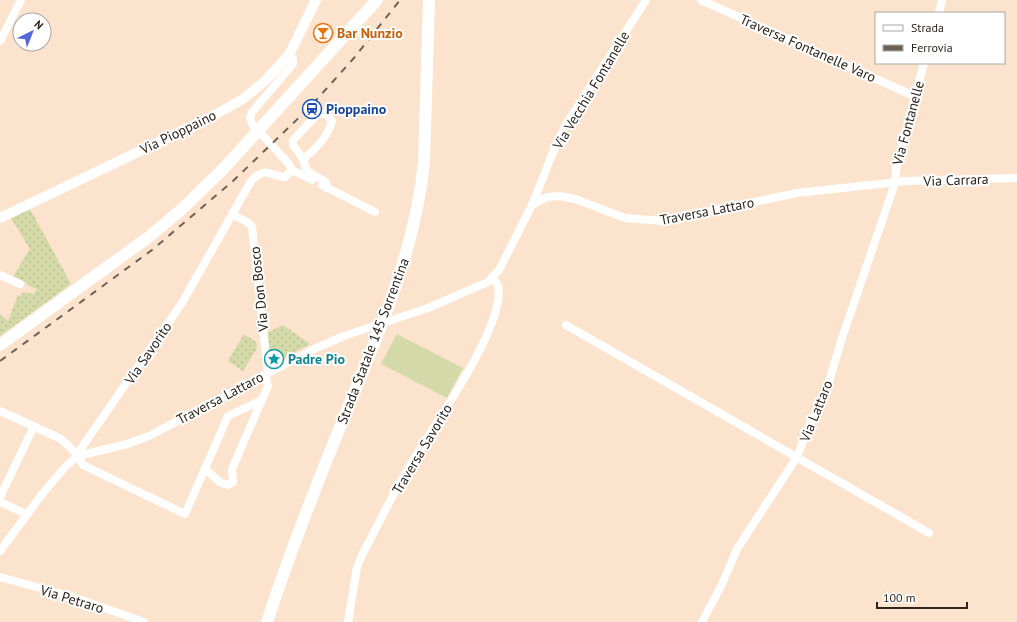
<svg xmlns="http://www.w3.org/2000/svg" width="1017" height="622" font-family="'PT Sans',sans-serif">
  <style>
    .grass { fill: url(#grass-dots) }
    .pitch { fill: #d4d9a8 }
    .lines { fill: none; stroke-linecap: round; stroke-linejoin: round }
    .minor { stroke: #fff; stroke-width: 8 }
    .major { stroke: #fff; stroke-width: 10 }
    .highway { stroke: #fff; stroke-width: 12 }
    .rail { stroke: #6f6155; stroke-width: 2; stroke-dasharray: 7 7; stroke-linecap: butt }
    .labels { text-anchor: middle; stroke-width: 4; stroke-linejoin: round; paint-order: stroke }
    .food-label { font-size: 14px; font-weight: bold; fill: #c56008; stroke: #fff; text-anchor: start }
    .street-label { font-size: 14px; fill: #2d241c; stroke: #fff }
    .transit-label { font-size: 14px; font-weight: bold; fill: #164399; stroke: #fff; text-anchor: start }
    .culture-label { font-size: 14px; font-weight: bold; fill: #0d838f; stroke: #fff; text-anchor: start }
  </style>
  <defs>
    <pattern id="grass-dots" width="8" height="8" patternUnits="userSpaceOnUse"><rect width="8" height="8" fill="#d4d9a8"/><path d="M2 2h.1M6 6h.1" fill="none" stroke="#b6ba90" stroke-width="1.8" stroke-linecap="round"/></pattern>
  </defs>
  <rect width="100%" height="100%" fill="#fce3ce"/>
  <g class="grass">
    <polygon points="30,209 71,284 0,336 0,314 8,321 18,295 21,296 23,292 33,294 37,289 26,284 27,282 23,281 22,283 12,278 30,249 11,218"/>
    <polygon points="283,325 310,344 271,365 267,333"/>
    <polygon points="244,334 256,342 257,348 243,371 228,361"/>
  </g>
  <polygon class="pitch" points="397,334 463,368 447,398 381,364"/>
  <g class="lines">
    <g class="minor">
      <polyline points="701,0 914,96"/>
      <polyline points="939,13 942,0"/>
      <polyline points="0,41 21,0"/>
      <path d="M303,159L293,145V140L315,117L321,113L327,115L332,121C328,136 315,150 303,159L307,171L326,182L327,188"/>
      <polyline points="292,170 312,180"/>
      <polyline points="322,185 375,212"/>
      <polyline points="532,205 557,142 567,123 646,0"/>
      <polyline points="232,214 249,223 252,227 268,374"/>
      <polyline points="0,275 20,284"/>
      <polyline points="566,325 929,533"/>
      <polyline points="0,411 61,439 73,450 83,465 87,467 185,514 228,416 262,400"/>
      <polyline points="78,456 127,444 149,436 314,349 344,336 428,308 488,282 499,270 532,205 547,197 560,196 575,199 625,218 664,221 797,193 907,181 1017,178"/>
      <polyline points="205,469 221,483 228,485 233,482 232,469 268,386 265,375"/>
      <polyline points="0,497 34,426"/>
      <polyline points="0,502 26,514"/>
      <path d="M0,551L43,493L66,466L78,456L82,447L182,303L251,181C267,165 269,176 285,177L292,170L289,164L252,124L250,118L252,112L293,64V59L289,55"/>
      <polyline points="0,577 73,597 144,622"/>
      <path d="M348,622L357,567L363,553C379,523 394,491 412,462C433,426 506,326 498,286C497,283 494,280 493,278"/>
      <polyline points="702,622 722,584 737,549 797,457 811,421 823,401 842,338 895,183 896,169 924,63"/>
    </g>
    <polyline class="major" points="0,218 209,118 243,99 266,80 289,55 316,0"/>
    <g class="highway">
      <polyline points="0,345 150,236 182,209 225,167 377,0"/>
      <path d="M267,622C290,552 317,483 345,415C379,332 415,252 424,162L429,0"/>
    </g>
    <polyline class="rail" points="0,361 152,250 233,181 310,107 354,58 400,0"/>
  </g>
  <defs>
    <symbol id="bar-ring" viewBox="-11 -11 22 22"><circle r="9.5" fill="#fff" stroke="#e8710a" stroke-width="1.5"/><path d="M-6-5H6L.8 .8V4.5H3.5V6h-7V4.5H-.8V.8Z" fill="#e8710a"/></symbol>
    <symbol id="station-ring" viewBox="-11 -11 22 22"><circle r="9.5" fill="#fff" stroke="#1a4fb4" stroke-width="1.5"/><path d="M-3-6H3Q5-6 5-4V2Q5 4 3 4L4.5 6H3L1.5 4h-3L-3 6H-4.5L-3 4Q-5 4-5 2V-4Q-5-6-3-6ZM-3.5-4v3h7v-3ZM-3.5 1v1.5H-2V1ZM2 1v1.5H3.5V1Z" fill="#1a4fb4"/></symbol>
    <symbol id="sight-ring" viewBox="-11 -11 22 22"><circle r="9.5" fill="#fff" stroke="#0f9aa8" stroke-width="1.5"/><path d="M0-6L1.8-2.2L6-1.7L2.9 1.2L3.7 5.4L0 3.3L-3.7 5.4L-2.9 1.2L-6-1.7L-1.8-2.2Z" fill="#0f9aa8"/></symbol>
  </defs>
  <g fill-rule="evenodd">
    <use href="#bar-ring" x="312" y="22" width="22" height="22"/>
    <use href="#station-ring" x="301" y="98" width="22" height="22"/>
    <use href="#sight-ring" x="263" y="348" width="22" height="22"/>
  </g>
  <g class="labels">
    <g class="food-label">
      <text x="337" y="38">Bar Nunzio</text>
    </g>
    <g class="street-label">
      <text transform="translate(808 48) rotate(24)" y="5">Traversa Fontanelle Varo</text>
      <text transform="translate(591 90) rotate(-59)" y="5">Via Vecchia Fontanelle</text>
      <text transform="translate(908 123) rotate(-75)" y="5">Via Fontanelle</text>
      <text transform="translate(178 132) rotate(-26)" y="5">Via Pioppaino</text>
      <text transform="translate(956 180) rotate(-2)" y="5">Via Carrara</text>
      <text transform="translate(707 211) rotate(-11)" y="5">Traversa Lattaro</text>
      <text transform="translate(259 289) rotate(-96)" y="5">Via Don Bosco</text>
      <text transform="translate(373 341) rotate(-69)" y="5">Strada Statale 145 Sorrentina</text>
      <text transform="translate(148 353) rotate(-56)" y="5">Via Savorito</text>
      <text transform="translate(220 398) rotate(-28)" y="5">Traversa Lattaro</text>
      <text transform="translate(816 411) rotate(-68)" y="5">Via Lattaro</text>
      <text transform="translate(422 449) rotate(-59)" y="5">Traversa Savorito</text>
      <text transform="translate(72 599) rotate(17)" y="5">Via Petraro</text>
    </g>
    <g class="transit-label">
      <text x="326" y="114">Pioppaino</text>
    </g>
    <g class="culture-label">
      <text x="288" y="364">Padre Pio</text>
    </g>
  </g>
  <rect x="875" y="12" width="130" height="52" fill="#ffffff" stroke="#aba7a4"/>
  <rect x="883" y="25" width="20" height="6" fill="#ffffff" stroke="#aba7a4"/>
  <text x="911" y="32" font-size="12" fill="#2d241c">Strada</text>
  <rect x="883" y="45" width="20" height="6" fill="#6f6155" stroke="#aba7a4"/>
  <text x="911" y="52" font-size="12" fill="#2d241c">Ferrovia</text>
  <g transform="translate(32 32) rotate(43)"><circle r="19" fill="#ffffff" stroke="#aba7a4"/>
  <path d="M0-3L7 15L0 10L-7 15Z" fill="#5667de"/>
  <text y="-6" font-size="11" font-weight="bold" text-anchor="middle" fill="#2d241c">N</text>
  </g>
  <path d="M877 602v6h90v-6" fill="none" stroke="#2d241c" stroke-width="2"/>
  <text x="883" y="602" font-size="12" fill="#2d241c" stroke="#ffffff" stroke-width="3" paint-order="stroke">100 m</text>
</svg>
